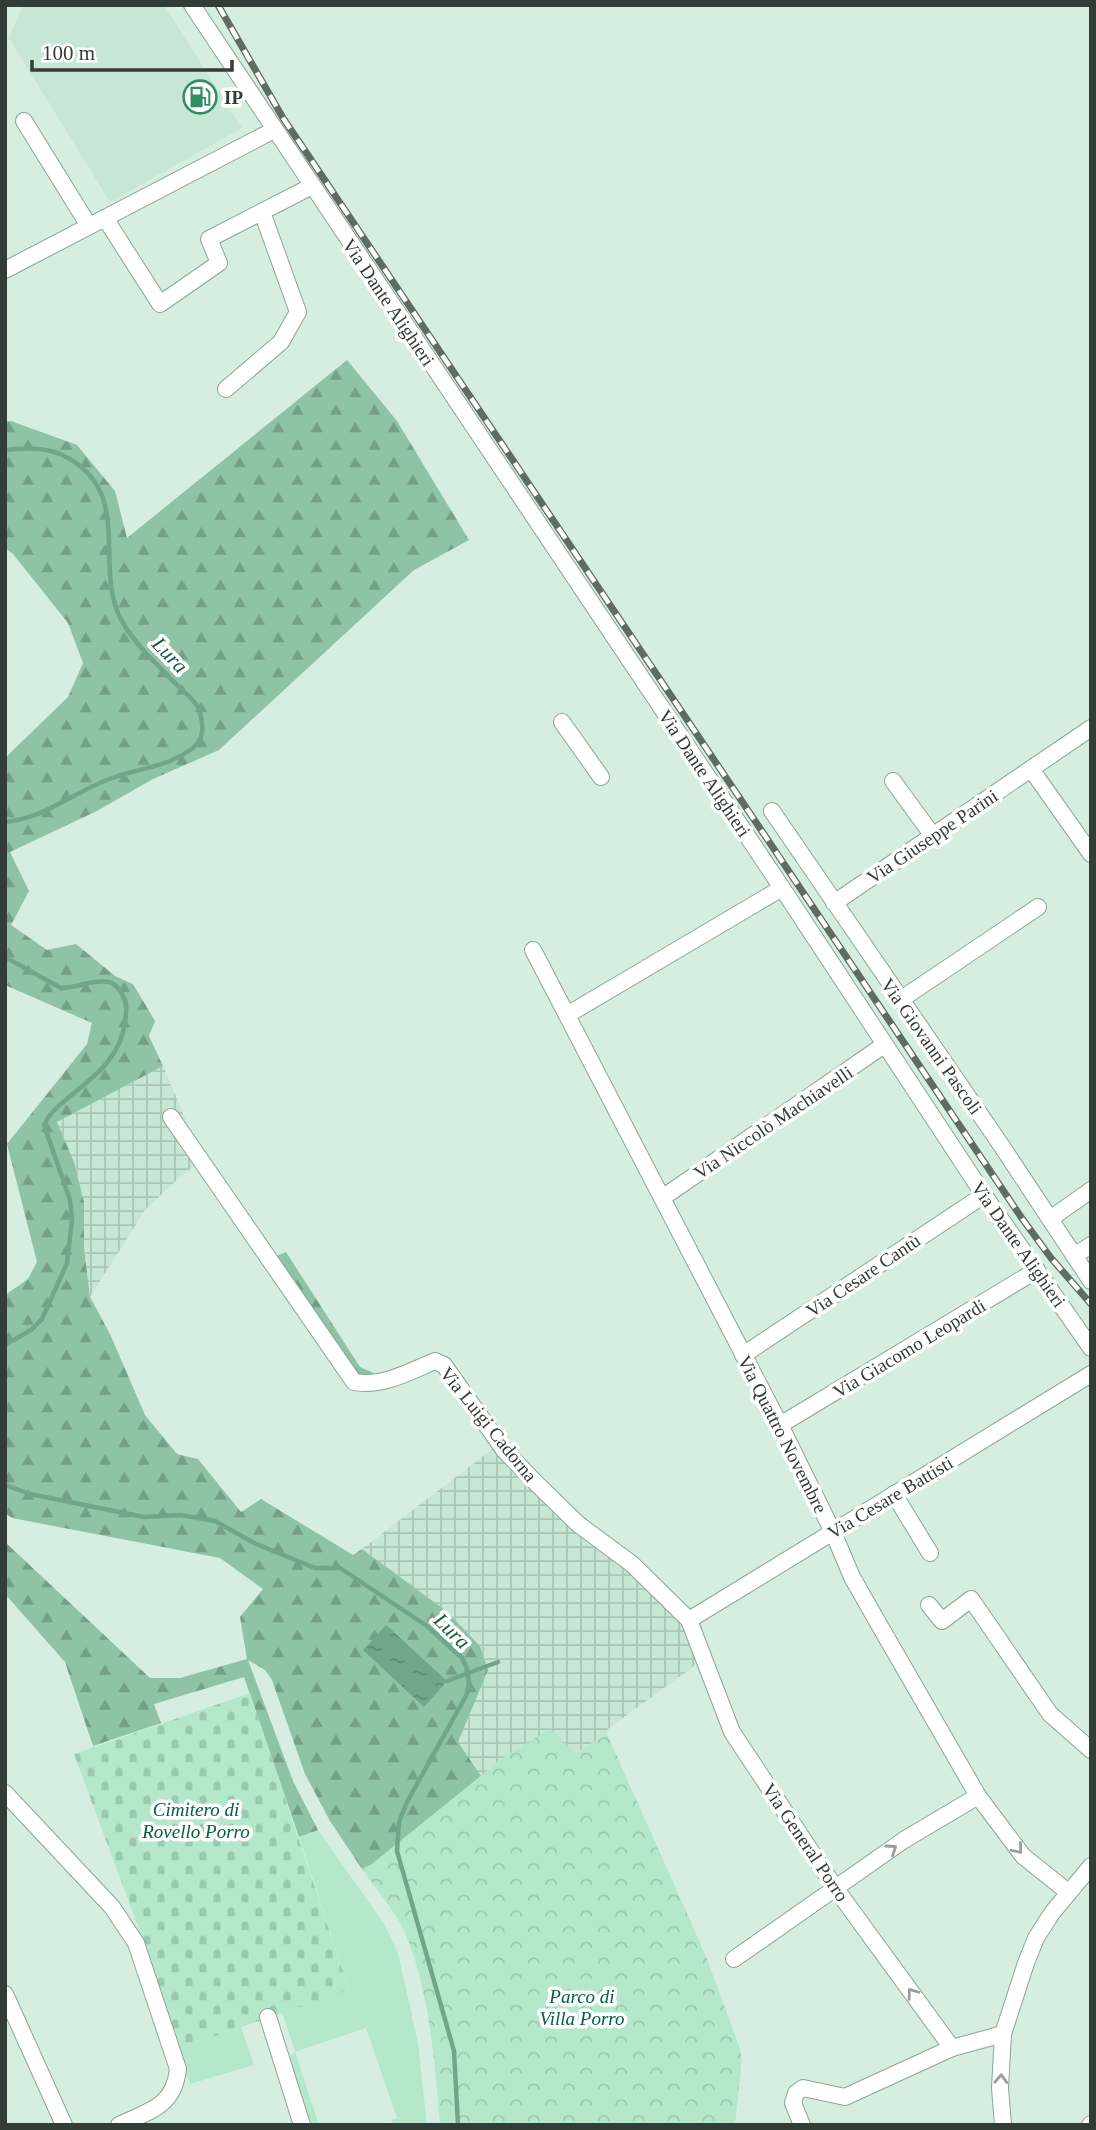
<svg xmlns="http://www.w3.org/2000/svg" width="1096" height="2130" font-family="'Times New Roman',serif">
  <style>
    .built { fill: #c6e7d4 }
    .industrial { fill: url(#industrial-grid) }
    .grass { fill: #b5e8cb }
    .forest { fill: url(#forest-firs) }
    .cemetery { fill: url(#cemetery-stones) }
    .park { fill: url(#park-crowns) }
    .water { fill: url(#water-ripples) }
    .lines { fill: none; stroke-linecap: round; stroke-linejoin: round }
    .stream { stroke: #72a68a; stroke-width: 4.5 }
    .minor-casing { stroke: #8da496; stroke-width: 18 }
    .minor { stroke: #fff; stroke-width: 16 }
    .rail-casing { stroke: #5e6c64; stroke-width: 7 }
    .rail { stroke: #fff; stroke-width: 4.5; stroke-dasharray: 13; stroke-linecap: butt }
    .oneway { stroke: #999e9b }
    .labels { text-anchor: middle; stroke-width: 7; stroke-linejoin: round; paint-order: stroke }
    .poi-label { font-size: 19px; font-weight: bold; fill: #333d37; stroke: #fff; text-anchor: start }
    .street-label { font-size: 19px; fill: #333d37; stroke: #fff }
    .park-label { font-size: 19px; font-style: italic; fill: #00613d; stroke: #fff }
    .water-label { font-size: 21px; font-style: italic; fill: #19583c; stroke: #fff }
  </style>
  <defs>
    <pattern id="industrial-grid" width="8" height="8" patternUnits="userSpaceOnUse" patternTransform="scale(1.75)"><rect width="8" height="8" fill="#c6e7d4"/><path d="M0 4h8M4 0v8" fill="none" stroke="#abc7b7"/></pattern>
    <pattern id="forest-firs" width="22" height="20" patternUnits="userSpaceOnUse" patternTransform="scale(1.75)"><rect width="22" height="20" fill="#8ec3a5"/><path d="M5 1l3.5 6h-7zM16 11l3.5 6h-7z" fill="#75a087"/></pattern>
    <pattern id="cemetery-stones" width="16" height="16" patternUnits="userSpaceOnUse" patternTransform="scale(1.75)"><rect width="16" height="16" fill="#b5e8cb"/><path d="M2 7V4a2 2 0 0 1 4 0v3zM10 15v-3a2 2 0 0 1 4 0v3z" fill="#9cc8af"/></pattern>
    <pattern id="park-crowns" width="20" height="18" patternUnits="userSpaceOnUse" patternTransform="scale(1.75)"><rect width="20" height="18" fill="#b5e8cb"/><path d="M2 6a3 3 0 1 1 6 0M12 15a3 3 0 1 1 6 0" fill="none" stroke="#9cc8af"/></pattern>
    <pattern id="water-ripples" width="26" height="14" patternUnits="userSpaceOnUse" patternTransform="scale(1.75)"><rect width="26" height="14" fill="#72a68a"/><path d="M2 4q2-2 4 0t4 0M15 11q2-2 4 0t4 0" fill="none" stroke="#5e8872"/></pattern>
  </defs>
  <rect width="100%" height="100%" fill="#d6eee0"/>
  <polygon class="built" points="23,5 164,5 242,128 110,202 9,38"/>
  <g class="industrial">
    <polygon points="163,1066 193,1137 206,1156 179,1178 145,1210 90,1297 84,1248 84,1202 74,1162 57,1122"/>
    <polygon points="495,1447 536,1476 677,1618 701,1661 608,1729 607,1734 576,1753 507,1755 481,1776 457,1742 488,1670 480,1646 441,1607 362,1549"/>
  </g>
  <g class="grass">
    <polygon points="318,1830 384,1924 398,1953 418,2043 427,2125 394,2125 391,2120 397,2118 366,2028 295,2052 319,2125 305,2125 289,2059 295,2051 282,2012 349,1990 299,1837"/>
    <polygon points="241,2027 254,2065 190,2084 178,2049"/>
  </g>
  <g class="forest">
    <polygon points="347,360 397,421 469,540 414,570 219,750 153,779 97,811 10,852 29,891 11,925 47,950 76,944 115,976 133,984 155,1021 149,1036 163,1066 57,1122 74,1162 84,1202 84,1248 90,1297 110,1334 145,1415 177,1454 198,1459 241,1512 261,1499 353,1555 362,1549 441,1607 455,1620 480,1646 488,1670 458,1742 481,1776 371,1865 362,1869 330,1821 305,1774 272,1680 265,1670 248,1660 293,1781 318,1830 299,1837 244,1677 154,1704 161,1723 93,1746 65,1662 5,1594 5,1542 150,1678 180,1678 247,1659 240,1617 263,1589 220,1558 12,1518 5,1513 5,1295 28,1279 37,1262 7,1144 87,1044 92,1023 5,985 5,758 68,697 83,663 68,623 13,554 5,548 5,421 11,421 77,445 115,491 127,538"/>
    <polygon points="286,1252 360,1367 374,1373 362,1376 350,1368 274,1257"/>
  </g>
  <polygon class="cemetery" points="250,1693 349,1990 178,2049 137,1924 74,1754"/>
  <path class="park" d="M550,1729L576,1753L607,1734L706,1956L739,2046L742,2059L735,2125H440C435,2065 428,1969 397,1918C387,1901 373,1885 362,1869L371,1865L507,1755Z"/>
  <polygon class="water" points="386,1625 447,1681 424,1707 363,1650"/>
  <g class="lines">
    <g class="stream">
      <path d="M5,450C34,447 57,447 80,466C130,506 93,572 123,623C137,647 160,667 179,687C185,693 193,699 197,706C201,712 203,725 202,732C201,740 195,748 187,752C165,767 137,769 112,778C75,791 46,818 5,822"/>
      <path d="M5,957L61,988C77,988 92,979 109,982C116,984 120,990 123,996C128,1004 126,1013 125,1022C121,1057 94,1077 69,1097C59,1106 49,1113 44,1125L70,1200L72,1219L67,1263L42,1319L31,1330L5,1345"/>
      <polyline points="5,1485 30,1494 144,1517 181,1515 215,1521 254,1543 315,1568 340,1568 427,1626 462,1658 466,1666 469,1681 467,1694 407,1802 399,1822 397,1851 454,2051 458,2125"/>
      <polyline points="447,1681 498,1662"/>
    </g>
    <defs>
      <g id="minor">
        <polyline points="192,5 782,888 984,1195 1091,1348"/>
        <polyline points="24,121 89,226"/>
        <polyline points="105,218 160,304 219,263 209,239 312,186"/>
        <polyline points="5,270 274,130"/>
        <polyline points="226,389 281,342 298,312 262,212"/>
        <polyline points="562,722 601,777"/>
        <polyline points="1031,769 1091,854"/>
        <polyline points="893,781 933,836"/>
        <polyline points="772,811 1001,1145 1091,1281"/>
        <polyline points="834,903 1091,728"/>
        <polyline points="533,950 780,1425 833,1532 852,1577 877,1621 978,1796 1023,1856 1068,1892"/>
        <polyline points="900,1000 1038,907"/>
        <polyline points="567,1015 782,888"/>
        <path d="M171,1117L354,1382C382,1387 409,1372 435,1361L444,1365L504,1450L535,1482L578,1524L632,1564L689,1620L732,1732L836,1889L952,2048"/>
        <polyline points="662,1198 884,1045"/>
        <polyline points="1050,1219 1091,1190"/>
        <polyline points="1074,1256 1091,1245"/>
        <polyline points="743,1355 984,1195"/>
        <polyline points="780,1425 1037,1270"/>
        <polyline points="894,1494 930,1553"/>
        <polyline points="929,1605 942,1621 971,1599 1050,1714 1091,1750"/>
        <polyline points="689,1620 1091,1374"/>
        <path d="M5,1793L112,1907L136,1943L178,2069C174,2107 149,2111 119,2125"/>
        <polyline points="734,1959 904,1840 978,1796"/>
        <polyline points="5,1994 64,2125"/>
        <polyline points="268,2017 302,2125"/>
        <polyline points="802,2125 793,2103 796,2093 803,2088 845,2097 952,2048 1003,2034"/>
        <polyline points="1003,2125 1000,2088 1003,2034 1026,1963 1036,1938 1052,1913 1091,1866"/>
        <polyline points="1090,2125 1091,2124"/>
      </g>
    </defs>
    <use href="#minor" class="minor-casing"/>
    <use href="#minor" class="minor"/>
    <defs>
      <polyline id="rail" points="218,5 283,118 1021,1217 1051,1258 1091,1304"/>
    </defs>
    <use href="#rail" class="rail-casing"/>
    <use href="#rail" class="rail"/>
  </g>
  <defs><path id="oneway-chevron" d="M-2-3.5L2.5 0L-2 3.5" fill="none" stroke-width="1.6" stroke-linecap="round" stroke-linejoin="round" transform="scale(1.75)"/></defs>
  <g class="oneway">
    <use href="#oneway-chevron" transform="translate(892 1849) rotate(-35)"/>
    <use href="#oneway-chevron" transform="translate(1018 1849) rotate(50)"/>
    <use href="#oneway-chevron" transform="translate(912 1993) rotate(-126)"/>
    <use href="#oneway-chevron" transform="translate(1001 2079) rotate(-88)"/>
  </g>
  <defs>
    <symbol id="fuel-ring" viewBox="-11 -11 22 22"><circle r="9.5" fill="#fff" stroke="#338e64" stroke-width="1.5"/><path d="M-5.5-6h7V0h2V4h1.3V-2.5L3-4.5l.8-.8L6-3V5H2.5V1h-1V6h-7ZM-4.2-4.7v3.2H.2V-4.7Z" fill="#338e64"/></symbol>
  </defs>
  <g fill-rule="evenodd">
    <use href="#fuel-ring" x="181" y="78" width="38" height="38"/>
  </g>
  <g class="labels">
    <g class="poi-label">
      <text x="224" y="104">IP</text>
    </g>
    <g class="street-label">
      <text transform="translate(389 302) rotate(56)" y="7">Via Dante Alighieri</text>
      <text transform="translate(705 773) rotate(56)" y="7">Via Dante Alighieri</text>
      <text transform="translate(932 836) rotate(-34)" y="7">Via Giuseppe Parini</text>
      <text transform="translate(932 1046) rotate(55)" y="7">Via Giovanni Pascoli</text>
      <text transform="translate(773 1122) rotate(-34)" y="7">Via Niccolò Machiavelli</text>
      <text transform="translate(1019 1244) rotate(55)" y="7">Via Dante Alighieri</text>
      <text transform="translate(863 1275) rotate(-34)" y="7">Via Cesare Cantù</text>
      <text transform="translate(909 1348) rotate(-31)" y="7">Via Giacomo Leopardi</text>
      <text transform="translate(489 1424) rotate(51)" y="7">Via Luigi Cadorna</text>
      <text transform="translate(783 1434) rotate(63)" y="7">Via Quattro Novembre</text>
      <text transform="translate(890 1497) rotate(-31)" y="7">Via Cesare Battisti</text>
      <text transform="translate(806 1842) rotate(56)" y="7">Via General Porro</text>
    </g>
    <g class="park-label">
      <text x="196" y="1816">Cimitero di<tspan x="196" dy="22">Rovello Porro</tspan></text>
      <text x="582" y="2003">Parco di<tspan x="582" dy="22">Villa Porro</tspan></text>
    </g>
    <g class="water-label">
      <text transform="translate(170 655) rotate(46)" y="7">Lura</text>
      <text transform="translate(452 1631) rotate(44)" y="7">Lura</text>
    </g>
  </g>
  <rect width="1096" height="2130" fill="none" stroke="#333d37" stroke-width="14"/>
  <path d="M32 60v10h200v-10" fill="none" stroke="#333d37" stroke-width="3.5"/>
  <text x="42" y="60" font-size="21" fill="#333d37" stroke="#ffffff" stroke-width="5" paint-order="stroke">100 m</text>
</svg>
